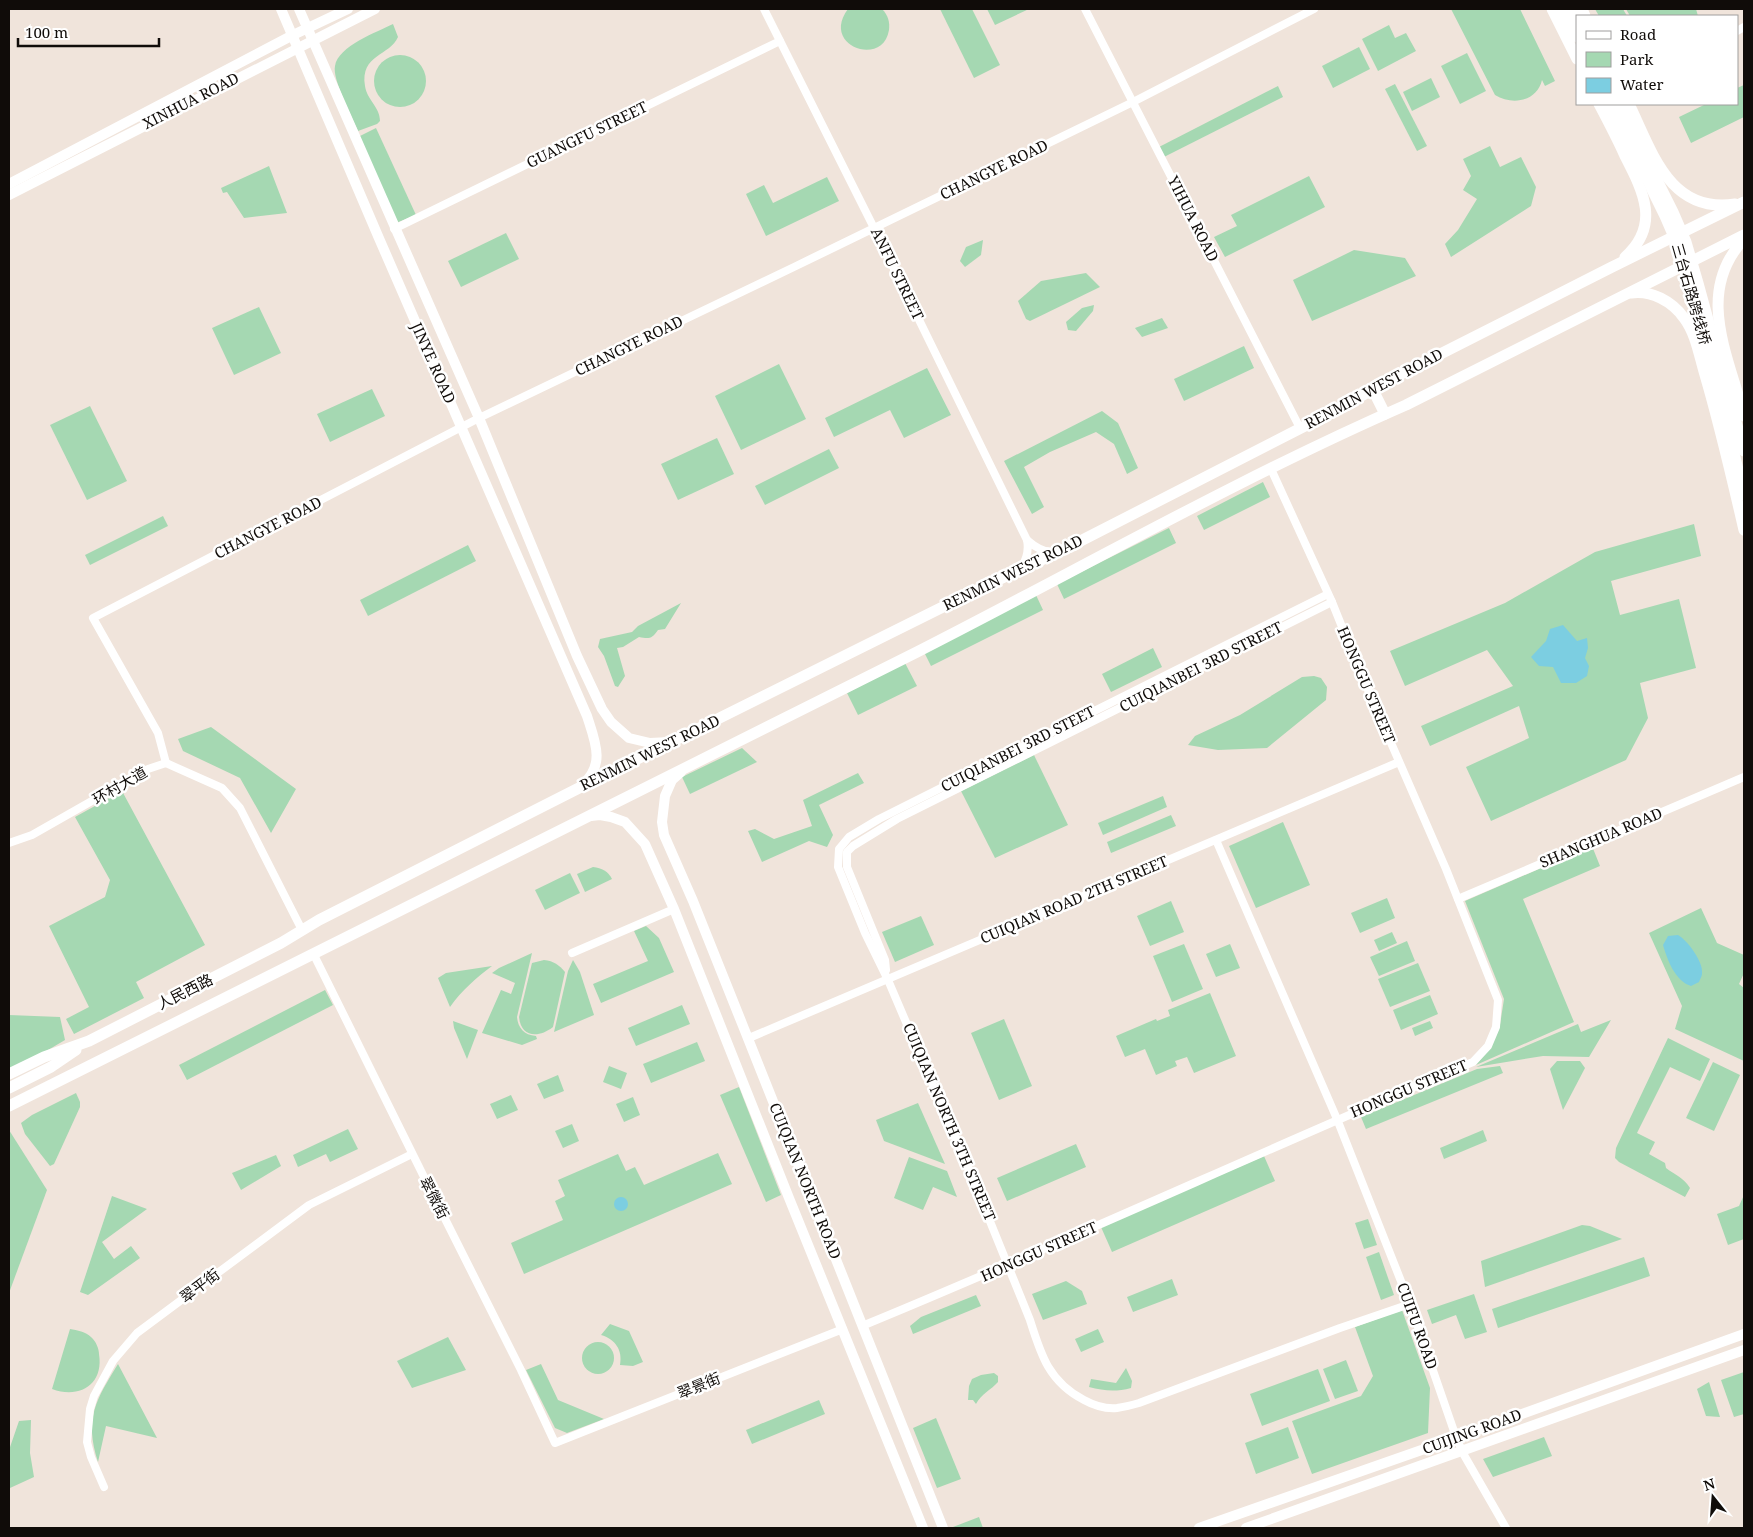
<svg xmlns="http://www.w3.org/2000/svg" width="1753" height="1537" font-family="'Noto Serif','Noto Sans SC',serif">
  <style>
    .green { fill: #a5d8b2 }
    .water { fill: #7ccee1 }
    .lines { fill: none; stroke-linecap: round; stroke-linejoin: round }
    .street { stroke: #fff; stroke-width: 8 }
    .secondary { stroke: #fff; stroke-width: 10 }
    .primary { stroke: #fff; stroke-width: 11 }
    .labels { text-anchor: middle; stroke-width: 5; stroke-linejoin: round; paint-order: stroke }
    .street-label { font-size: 15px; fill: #100c09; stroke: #fff }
  </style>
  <rect width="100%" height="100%" fill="#f0e4db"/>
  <g class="green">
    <path d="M848,9H882C888,15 890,22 889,30C883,68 820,46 848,9Z"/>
    <polygon points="940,9 972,9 1000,65 974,78"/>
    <polygon points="987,9 1029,9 995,25"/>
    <path d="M1451,9H1520L1555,81L1545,86L1542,80C1537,101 1513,106 1495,95Z"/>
    <polygon points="1595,9 1623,9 1627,16 1599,16"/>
    <polygon points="1626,9 1696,9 1698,16 1630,16"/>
    <path d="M393,24L398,37C390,56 360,54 365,86C367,100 380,107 380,121L377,124L358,131C352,117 332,79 335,66C338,46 377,32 393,24Z"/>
    <polygon points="1389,25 1395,38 1406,33 1416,51 1378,71 1362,39"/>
    <polygon points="1359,47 1370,69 1333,88 1322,66"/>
    <polygon points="1467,53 1486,91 1460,104 1441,66"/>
    <circle cx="400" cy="81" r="26"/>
    <polygon points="1431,78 1440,97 1412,111 1403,92"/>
    <polygon points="1395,84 1427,146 1417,151 1385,89"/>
    <polygon points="1744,85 1744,117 1691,143 1679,117 1706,104 1737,104 1737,88"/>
    <polygon points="1278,86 1283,97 1164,157 1159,147"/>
    <polygon points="376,128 416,215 396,223 358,137"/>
    <polygon points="1490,146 1500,167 1521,157 1536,187 1531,206 1451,257 1445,244 1458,230 1477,199 1463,190 1471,176 1463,159"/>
    <polygon points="269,166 287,213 244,218 227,192 223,193 221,188"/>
    <polygon points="1309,176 1325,207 1225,257 1214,237 1237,226 1231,215"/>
    <polygon points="827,177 839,201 766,236 746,194 764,185 773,203"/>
    <polygon points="506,233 519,259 461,287 448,261"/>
    <polygon points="983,240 981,255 965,267 960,261 966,247"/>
    <polygon points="1354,250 1405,258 1416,276 1312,321 1293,280"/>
    <polygon points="1086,273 1100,287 1030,321 1026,319 1018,301 1041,281"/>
    <polygon points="1094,305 1093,311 1076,331 1068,330 1066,322 1082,308"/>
    <polygon points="259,307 281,353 234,375 212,328"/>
    <polygon points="1162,318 1168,328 1142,337 1135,328"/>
    <polygon points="1244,346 1254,368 1184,401 1174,379"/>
    <polygon points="779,364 806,419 741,450 715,396"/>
    <polygon points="927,368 951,415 904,438 890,410 834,437 825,418"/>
    <polygon points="372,389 385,416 330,442 317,414"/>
    <polygon points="90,406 127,481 87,500 50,425"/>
    <polygon points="1102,411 1118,423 1138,468 1127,474 1114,444 1096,432 1050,452 1024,467 1044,507 1032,514 1004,461"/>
    <polygon points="717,438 734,474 678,500 661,464"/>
    <polygon points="829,449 839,468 765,505 755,486"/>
    <polygon points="1263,482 1270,497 1204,530 1197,516"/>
    <polygon points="163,516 168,526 90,565 85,555"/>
    <polygon points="1694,524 1701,556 1611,581 1620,615 1679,599 1696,668 1640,683 1648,718 1626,760 1491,821 1466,767 1529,738 1519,706 1430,746 1421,726 1513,686 1487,650 1405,686 1390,651 1505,603 1595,552"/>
    <polygon points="1169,528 1176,543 1064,599 1057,584"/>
    <polygon points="468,545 476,561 368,616 360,600"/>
    <polygon points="1036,595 1043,610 931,666 924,652"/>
    <path d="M681,603L665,629L658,630C652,639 649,639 639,637L623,647L617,648L625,676L618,687L615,686L604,656L598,647L600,639L632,632L638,626Z"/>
    <polygon points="1153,648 1162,667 1111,692 1102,674"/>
    <polygon points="905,663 917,686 858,715 847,693"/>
    <polygon points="1314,676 1321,678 1327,687 1326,700 1267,748 1218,750 1188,745 1195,736 1240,715 1302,677"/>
    <polygon points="211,727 296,789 271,833 240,778 183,751 178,739"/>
    <polygon points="742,748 757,762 690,794 682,777"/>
    <polygon points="1034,755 1068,825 995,858 961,791"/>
    <polygon points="858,773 864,783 819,805 833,835 827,847 809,841 762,862 748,831 755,829 774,839 812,826 803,800"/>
    <polygon points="122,791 205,945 136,982 144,998 74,1034 66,1019 89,1007 49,926 105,897 110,880 75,817"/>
    <polygon points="1163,796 1167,807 1103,835 1098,823"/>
    <polygon points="1171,815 1176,826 1111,853 1107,842"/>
    <polygon points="1283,822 1310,885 1256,908 1229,846"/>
    <polygon points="1592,846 1600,866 1523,899 1574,1022 1476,1065 1491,1047 1500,1025 1504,999 1465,901"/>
    <path d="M593,867C602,868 608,871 612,879L585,892L577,874Z"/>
    <polygon points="570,873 580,893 545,910 535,890"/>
    <polygon points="1387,898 1395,918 1360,933 1351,913"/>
    <polygon points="1171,901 1184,932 1150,946 1137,916"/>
    <polygon points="1701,908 1717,943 1744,955 1744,973 1739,984 1744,988 1744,1061 1675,1029 1682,1006 1649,933"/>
    <polygon points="921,916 934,945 895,962 882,932"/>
    <polygon points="646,926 659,938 674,972 601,1003 593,984 648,961 634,931"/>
    <polygon points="1392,932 1397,943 1379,951 1374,940"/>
    <polygon points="1407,941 1415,961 1379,976 1370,957"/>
    <polygon points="1184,944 1203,989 1172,1002 1153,956"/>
    <polygon points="1230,944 1240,968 1216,977 1206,954"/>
    <path d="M532,953L517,1017C518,1028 524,1035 536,1036L537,1039L522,1045L482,1033L501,990L511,994L515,983L492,973L499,968Z"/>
    <path d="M544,960C554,961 559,965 565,972L553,1027C539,1038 521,1038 519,1017L532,963Z"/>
    <polygon points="573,960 580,972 594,1015 554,1032 568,971"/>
    <polygon points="1418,963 1430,991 1390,1007 1378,979"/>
    <path d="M492,966C476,978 462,990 450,1007L438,978L446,973Z"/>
    <polygon points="325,990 333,1005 187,1080 179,1065"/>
    <polygon points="1210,993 1236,1056 1194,1073 1187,1057 1175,1061 1177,1066 1156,1075 1145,1049 1125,1057 1116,1036 1156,1019 1157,1021 1170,1016 1168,1010"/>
    <polygon points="1430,995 1438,1014 1401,1030 1393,1010"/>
    <polygon points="682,1005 690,1024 636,1046 628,1028"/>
    <polygon points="9,1015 60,1017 65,1040 9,1073"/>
    <polygon points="1004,1019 1032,1086 999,1100 971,1033"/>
    <polygon points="1611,1020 1589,1057 1543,1056 1476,1067 1578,1024 1581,1032"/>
    <polygon points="453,1021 478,1030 467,1059 454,1028"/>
    <polygon points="1430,1021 1433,1028 1415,1036 1412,1028"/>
    <path d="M1668,1038L1710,1059L1700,1081L1670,1067L1637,1133L1655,1142L1649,1154L1665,1163L1666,1168C1675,1175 1683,1177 1690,1188L1685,1197L1619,1162L1615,1158L1616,1148Z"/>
    <polygon points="697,1042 705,1061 651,1083 643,1064"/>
    <polygon points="1557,1061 1580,1061 1585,1068 1563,1110 1550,1069"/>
    <polygon points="1713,1062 1740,1075 1714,1131 1686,1118"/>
    <polygon points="609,1066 627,1073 621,1089 603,1082"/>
    <polygon points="1500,1066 1503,1073 1366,1129 1361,1117 1477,1069"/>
    <polygon points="558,1075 564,1091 544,1099 537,1084"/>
    <polygon points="739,1087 781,1195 766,1202 720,1095"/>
    <polygon points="76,1093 80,1102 80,1107 54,1164 50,1166 25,1134 21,1123 32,1115"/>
    <polygon points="511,1095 518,1110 497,1119 490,1104"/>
    <polygon points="633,1097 640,1115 624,1122 616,1104"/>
    <polygon points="918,1103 945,1164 884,1141 876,1120"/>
    <polygon points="572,1124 579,1141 563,1148 555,1131"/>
    <polygon points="348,1129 358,1149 330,1162 326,1154 298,1167 293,1155"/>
    <polygon points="9,1130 47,1190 9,1293"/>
    <polygon points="1483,1130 1487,1141 1444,1159 1440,1148"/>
    <polygon points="1076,1144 1086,1167 1007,1201 997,1178"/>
    <polygon points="718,1153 732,1184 524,1274 511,1243 563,1220 555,1201 565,1196 558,1180 618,1154 626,1171 635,1167 644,1185"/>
    <polygon points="276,1155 281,1166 241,1190 232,1173"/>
    <polygon points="1264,1156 1275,1181 1112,1252 1101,1227"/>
    <polygon points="909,1157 947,1171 957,1197 933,1187 923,1210 894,1198"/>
    <polygon points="1744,1195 1744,1239 1728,1245 1717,1214 1739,1206"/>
    <polygon points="112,1196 147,1209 102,1242 114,1259 131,1246 140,1258 88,1295 80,1292"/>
    <polygon points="1368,1219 1377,1245 1364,1249 1355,1223"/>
    <polygon points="1582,1225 1590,1226 1622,1239 1485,1287 1481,1261"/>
    <polygon points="1379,1252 1394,1295 1381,1300 1366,1257"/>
    <polygon points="1644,1257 1650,1276 1498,1328 1492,1309"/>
    <polygon points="1172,1279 1178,1295 1133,1312 1127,1297"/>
    <polygon points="1066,1281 1082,1291 1087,1304 1043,1320 1032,1294"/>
    <polygon points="1474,1294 1487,1332 1465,1339 1456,1315 1432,1324 1427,1310"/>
    <polygon points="976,1295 981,1306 913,1334 910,1326 921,1317"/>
    <polygon points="1402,1310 1430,1388 1428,1433 1312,1474 1292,1421 1361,1396 1373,1376 1355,1327"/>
    <path d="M610,1324L629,1331L643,1362L633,1366L620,1365C623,1350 615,1339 601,1335Z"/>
    <path d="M70,1329C77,1330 86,1332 91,1337C96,1341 99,1349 99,1354C104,1385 79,1399 52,1389Z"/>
    <polygon points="1098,1329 1104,1342 1081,1352 1075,1339"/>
    <polygon points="448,1337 466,1370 412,1388 397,1361"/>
    <circle cx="598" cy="1358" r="16"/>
    <polygon points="1346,1360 1358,1391 1335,1399 1323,1369"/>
    <path d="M118,1364L157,1438L106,1426L98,1462C84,1418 96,1400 118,1364Z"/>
    <polygon points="541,1364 558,1400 604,1419 567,1433 555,1428 526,1370"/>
    <path d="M1126,1368L1132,1381L1131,1388C1116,1392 1104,1391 1089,1387L1091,1379L1116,1383Z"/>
    <polygon points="1318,1369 1330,1401 1262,1426 1250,1394"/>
    <polygon points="1744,1372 1744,1414 1734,1417 1721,1380"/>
    <path d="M994,1373L998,1376V1382C991,1390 981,1394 976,1404L973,1400H968L969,1386L972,1379L981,1375Z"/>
    <polygon points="1709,1382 1720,1417 1706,1416 1697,1389"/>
    <polygon points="819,1400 825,1414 752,1444 746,1430"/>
    <polygon points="936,1418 961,1479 937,1488 913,1428"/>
    <polygon points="31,1420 30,1453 34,1477 10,1488 9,1450 19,1421"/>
    <polygon points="1288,1427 1299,1458 1256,1474 1245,1443"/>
    <polygon points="1544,1437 1552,1456 1493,1477 1483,1459"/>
    <polygon points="979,1517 983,1528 953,1528 953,1527"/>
  </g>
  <g class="water">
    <polygon points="1563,625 1577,641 1587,638 1588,648 1585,658 1589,666 1587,676 1576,683 1561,683 1553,667 1539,666 1531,657 1546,641 1550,629"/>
    <path d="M1678,935C1687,940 1704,962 1702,974C1702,976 1700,979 1699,982L1691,986C1675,981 1667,959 1663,945L1668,936Z"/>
    <circle cx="621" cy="1204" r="7"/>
  </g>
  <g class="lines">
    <g class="street">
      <polyline points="764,9 874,228 1027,540"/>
      <polyline points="1085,9 1300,428"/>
      <polyline points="1737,31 1744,27"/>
      <polyline points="394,229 780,41"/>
      <path d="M1021,568C1027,559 1029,550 1027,540C1035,547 1044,553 1054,552"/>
      <path d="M1328,594L879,819L849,837L839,849L838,867L865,933L888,980L970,1172L1030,1320C1041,1355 1049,1382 1084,1400C1093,1405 1105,1409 1117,1408C1124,1407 1132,1405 1139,1403L1340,1328L1410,1304"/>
      <polyline points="166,763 158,733 93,618 479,418 794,267 1133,102 1314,9"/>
      <polyline points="1216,840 1337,1119 1410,1304 1456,1437 1464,1455 1506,1528"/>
      <polyline points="9,843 32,835 148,769 166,763 222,788 240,808 302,930"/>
      <polyline points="1458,899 1744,777"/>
      <polyline points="313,953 425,1179 521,1370 555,1443 843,1329"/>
      <polyline points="572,953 674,909"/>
      <polyline points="886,970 885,960 847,867 847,852 853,846 897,819 1332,602"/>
      <polyline points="749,1038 1399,762"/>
      <path d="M862,1326C1067,1242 1268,1148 1473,1062L1488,1046L1496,1027L1498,1000L1446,869L1361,674L1332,602L1271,469"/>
      <polyline points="104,1487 91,1457 87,1442 90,1409 94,1396 113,1361 137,1333 309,1205 412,1154"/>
    </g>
    <g class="secondary">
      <path d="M281,9L378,236L587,716C595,741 606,765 582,785"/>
      <polyline points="299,9 479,418 577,656 602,709 611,722 629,738 650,743 670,742"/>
      <polyline points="9,184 293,35 348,9"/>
      <polyline points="9,195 375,9"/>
      <polyline points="681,772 672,780 665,796 662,822 664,835 693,901 743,1026 943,1528"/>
      <polyline points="591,816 600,815 611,817 625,822 645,844 674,909 789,1198 923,1528"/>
      <polyline points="1199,1528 1433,1446 1744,1334"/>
      <polyline points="1246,1528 1744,1350"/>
    </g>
    <g class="primary">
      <polyline points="1552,9 1577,59"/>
      <polyline points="1563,9 1577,37"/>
      <polyline points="1572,9 1577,18"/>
      <polyline points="1582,9 1585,16"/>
      <path d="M1599,104C1608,121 1617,138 1625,156C1643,191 1661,225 1625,257"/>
      <polyline points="1610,104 1665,216 1678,246 1724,411 1744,495"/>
      <polyline points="1619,104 1673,212 1686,242 1698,283 1744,451"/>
      <path d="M1629,104C1652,151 1669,214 1735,204"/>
      <path d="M1744,239C1694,293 1729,356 1744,416"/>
      <path d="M1631,293C1651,290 1672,301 1684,318C1696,334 1699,355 1705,375C1720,426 1732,478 1744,530"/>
      <polyline points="1373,390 1385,414"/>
      <polyline points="9,1074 44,1057 89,1041 281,943 319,920 577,789 985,586 1061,551 1342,407 1393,378 1612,267 1744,202"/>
      <polyline points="9,1088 51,1067 76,1050"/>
      <path d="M9,1106L917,652C1080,569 1239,478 1406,405L1744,235"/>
    </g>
  </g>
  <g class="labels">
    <g class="street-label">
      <text transform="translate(191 101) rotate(-27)" y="5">XINHUA ROAD</text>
      <text transform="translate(587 135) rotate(-26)" y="5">GUANGFU STREET</text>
      <text transform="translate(994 170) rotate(-26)" y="5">CHANGYE ROAD</text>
      <text transform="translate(1193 219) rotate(63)" y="5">YIHUA ROAD</text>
      <text transform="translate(897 274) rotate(64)" y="5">ANFU STREET</text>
      <text transform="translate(1691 294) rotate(74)" y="5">三台石路跨线桥</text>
      <text transform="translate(629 346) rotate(-26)" y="5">CHANGYE ROAD</text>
      <text transform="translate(433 363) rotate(66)" y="5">JINYE ROAD</text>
      <text transform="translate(1374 389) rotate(-28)" y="5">RENMIN WEST ROAD</text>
      <text transform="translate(268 528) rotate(-27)" y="5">CHANGYE ROAD</text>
      <text transform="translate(1013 573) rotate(-26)" y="5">RENMIN WEST ROAD</text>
      <text transform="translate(1201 667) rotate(-27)" y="5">CUIQIANBEI 3RD STREET</text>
      <text transform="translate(1366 685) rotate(67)" y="5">HONGGU STREET</text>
      <text transform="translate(1018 749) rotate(-27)" y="5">CUIQIANBEI 3RD STEET</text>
      <text transform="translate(650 753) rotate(-26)" y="5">RENMIN WEST ROAD</text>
      <text transform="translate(120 786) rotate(-30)" y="5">环村大道</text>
      <text transform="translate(1601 838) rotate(-23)" y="5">SHANGHUA ROAD</text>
      <text transform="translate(1074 900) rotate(-23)" y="5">CUIQIAN ROAD 2TH STREET</text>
      <text transform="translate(185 992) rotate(-27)" y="5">人民西路</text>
      <text transform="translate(1409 1089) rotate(-23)" y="5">HONGGU STREET</text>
      <text transform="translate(949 1122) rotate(67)" y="5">CUIQIAN NORTH 3TH STREET</text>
      <text transform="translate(805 1181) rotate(68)" y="5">CUIQIAN NORTH ROAD</text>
      <text transform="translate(434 1198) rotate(63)" y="5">翠微街</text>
      <text transform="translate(1039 1252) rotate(-24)" y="5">HONGGU STREET</text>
      <text transform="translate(200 1286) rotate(-37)" y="5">翠平街</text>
      <text transform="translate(1417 1326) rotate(70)" y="5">CUIFU ROAD</text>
      <text transform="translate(699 1386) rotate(-22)" y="5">翠景街</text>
      <text transform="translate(1472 1432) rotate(-20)" y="5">CUIJING ROAD</text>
    </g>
  </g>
  <rect width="1753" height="1537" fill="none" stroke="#100c09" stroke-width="20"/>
  <rect x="1576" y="15" width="162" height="90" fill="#ffffff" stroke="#9f9e9d"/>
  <rect x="1586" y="31" width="25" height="8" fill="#ffffff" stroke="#9f9e9d"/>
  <text x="1620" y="40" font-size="15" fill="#100c09">Road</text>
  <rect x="1586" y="52" width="25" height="15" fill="#a5d8b2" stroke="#9f9e9d"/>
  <text x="1620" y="65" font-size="15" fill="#100c09">Park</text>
  <rect x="1586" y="78" width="25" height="15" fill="#7ccee1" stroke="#9f9e9d"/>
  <text x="1620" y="90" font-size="15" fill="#100c09">Water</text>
  <g transform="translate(1713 1497) rotate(343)" stroke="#ffffff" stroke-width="4" paint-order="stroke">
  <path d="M0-4L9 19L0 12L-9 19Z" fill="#100c09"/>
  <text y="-8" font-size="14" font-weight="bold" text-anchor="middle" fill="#100c09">N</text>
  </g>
  <path d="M18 38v8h141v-8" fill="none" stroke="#100c09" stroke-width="2.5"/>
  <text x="25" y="38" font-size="15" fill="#100c09" stroke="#ffffff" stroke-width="4" paint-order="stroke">100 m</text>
</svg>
